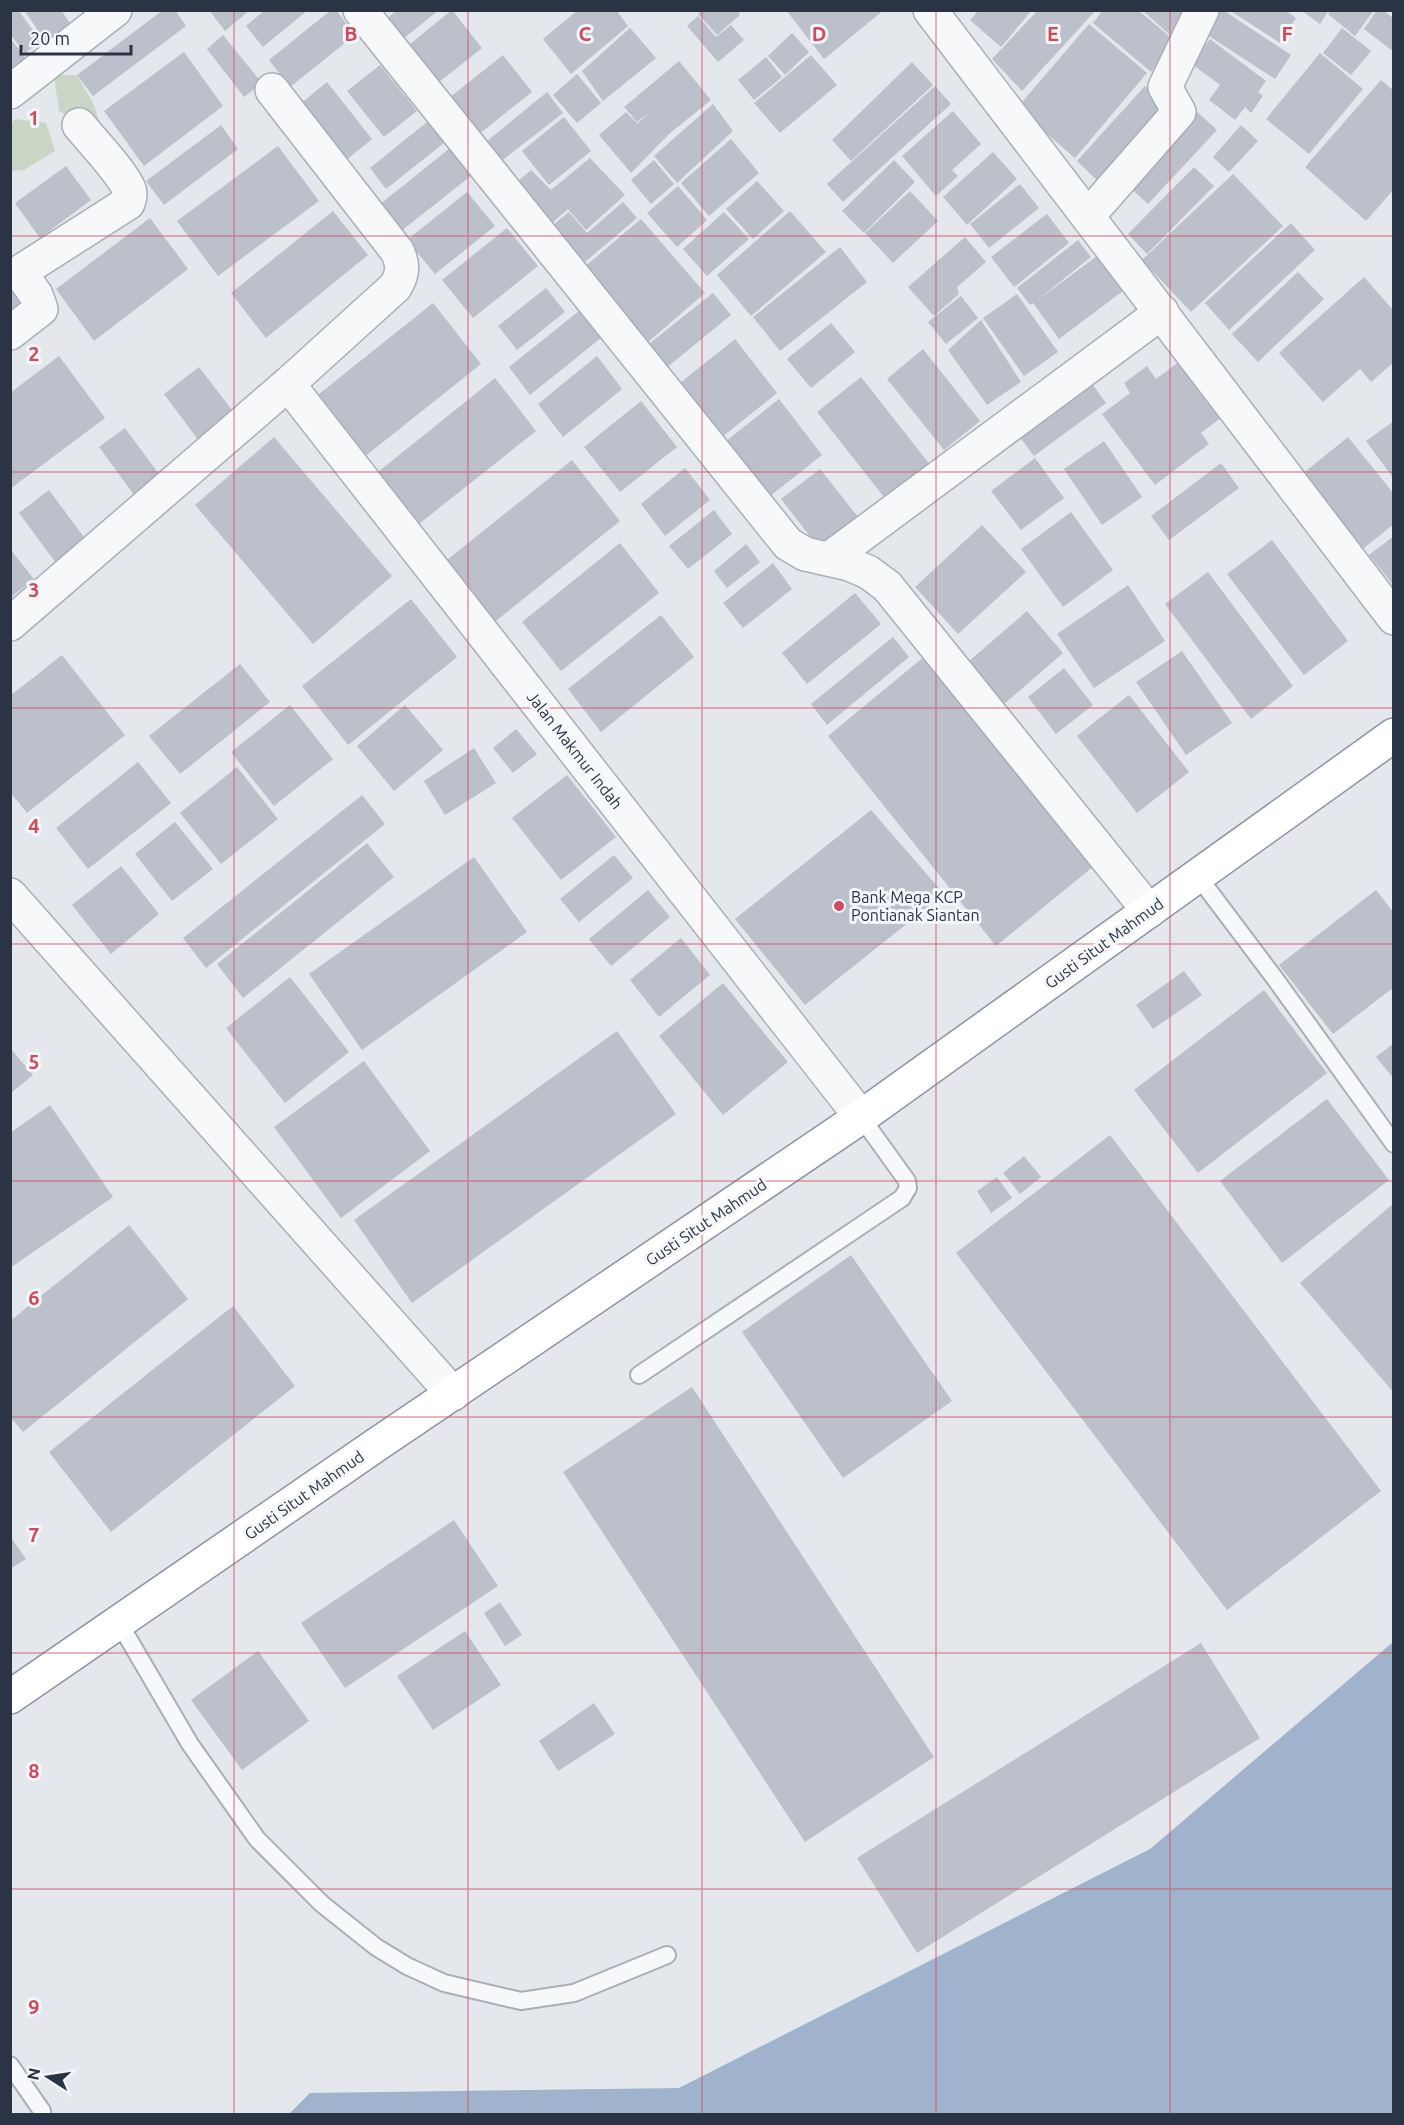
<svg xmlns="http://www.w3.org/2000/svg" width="1404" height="2125" font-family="Ubuntu,sans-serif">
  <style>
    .green { fill: #c9d6c5 }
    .water { fill: #9fb4cc }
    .building { fill: #bbc0ca }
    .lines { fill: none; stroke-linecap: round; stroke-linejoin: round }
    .lane-casing { stroke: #a9aeb7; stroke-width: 20 }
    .street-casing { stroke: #a9aeb7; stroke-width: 36 }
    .highway-casing { stroke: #8b94a3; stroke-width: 36 }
    .lane { stroke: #f7f8fa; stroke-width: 16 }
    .street { stroke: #f7f8fa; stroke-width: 33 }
    .highway { stroke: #fff; stroke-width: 33 }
    .grid { fill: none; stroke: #d1495b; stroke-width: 1.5; stroke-opacity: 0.55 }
    .poi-dot { fill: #d1495b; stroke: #f4f6f9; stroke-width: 2 }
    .labels { text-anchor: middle; stroke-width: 6; stroke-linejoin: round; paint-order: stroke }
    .street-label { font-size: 16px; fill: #2b3445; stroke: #f4f6f9 }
    .poi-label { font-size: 16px; fill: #2b3445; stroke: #f4f6f9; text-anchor: start }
    .grid-label { font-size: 20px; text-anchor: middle; font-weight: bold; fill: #d1495b; stroke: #f4f6f9; stroke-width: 6; stroke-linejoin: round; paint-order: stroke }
  </style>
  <rect width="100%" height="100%" fill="#e4e7ec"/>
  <g class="green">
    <polygon points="54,75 77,75 94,105 104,138 59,111"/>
    <polygon points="15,119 46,123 55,151 24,170 11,171 11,125"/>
  </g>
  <polygon class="water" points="1393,1642 1393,2114 289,2114 310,2093 679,2088 1150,1849"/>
  <g class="building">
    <polygon points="10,10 18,10 41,41 25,53 10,34"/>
    <polygon points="24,10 61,10 76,32 51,49"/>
    <polygon points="163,10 175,10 186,26 93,96 77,75"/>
    <polygon points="209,10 250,10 225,31"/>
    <polygon points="265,10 308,10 263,47 246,26"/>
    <polygon points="331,10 336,10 355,35 290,87 269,60"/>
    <polygon points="397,10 439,10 399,42 383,22"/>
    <polygon points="452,10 482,48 434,86 404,49"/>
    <polygon points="578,10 616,10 628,26 571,74 543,39"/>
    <polygon points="702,10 737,10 740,15 717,35 698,14"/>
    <polygon points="786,10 884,10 824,59"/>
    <polygon points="979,10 1032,10 1001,47 970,20"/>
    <polygon points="1038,10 1096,10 1022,91 992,59"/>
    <polygon points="1103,10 1138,10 1176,42 1151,72 1093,23"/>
    <polygon points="1142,10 1191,10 1170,35"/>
    <polygon points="1218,10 1223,10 1291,55 1275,79 1204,33"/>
    <polygon points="1229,10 1285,10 1296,18 1280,43"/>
    <polygon points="1301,10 1329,10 1320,24"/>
    <polygon points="1331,10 1374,10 1355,36 1328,14"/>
    <polygon points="1377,10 1383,10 1394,19 1394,52 1364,29"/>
    <polygon points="698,16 716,37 731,25 744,40 718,62 687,26"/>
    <polygon points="1089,24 1147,73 1075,158 1017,108"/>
    <polygon points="630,28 656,58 603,101 582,71"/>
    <polygon points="1342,28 1371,51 1351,75 1323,53"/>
    <polygon points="792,33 809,52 785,75 768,56"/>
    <polygon points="223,35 262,83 244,97 207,49"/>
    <polygon points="10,38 32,66 10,83"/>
    <polygon points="1210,39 1266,81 1258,92 1263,96 1251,113 1245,107 1235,120 1209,100 1220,85 1192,64"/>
    <polygon points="184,52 223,106 144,166 104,111"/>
    <polygon points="1320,53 1363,89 1309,154 1266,119"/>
    <polygon points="503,55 532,92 469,142 440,105"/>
    <polygon points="811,55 837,85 780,133 754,103"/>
    <polygon points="766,57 782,77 754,100 738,80"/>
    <polygon points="679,61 711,100 669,134 631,173 599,135 626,112 639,125 638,123 650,112 637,122 624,107"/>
    <polygon points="912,62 933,85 851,161 832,140"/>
    <polygon points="380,65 417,111 384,137 347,91"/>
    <polygon points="577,74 601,103 577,123 553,95"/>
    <polygon points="1381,80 1394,91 1394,189 1366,221 1305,167"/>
    <polygon points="327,82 372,139 344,162 299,105"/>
    <polygon points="935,86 951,104 843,202 827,184"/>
    <polygon points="1145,86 1172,110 1103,186 1077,161"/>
    <polygon points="547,92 563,113 495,166 480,147"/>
    <polygon points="713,104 733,131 677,183 654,156"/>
    <polygon points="1195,110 1217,130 1148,204 1126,184"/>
    <polygon points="953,111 981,144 952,170 958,176 936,196 902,156"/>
    <polygon points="564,117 591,151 549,185 522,151"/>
    <polygon points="427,122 444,143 386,189 370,168"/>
    <polygon points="221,125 238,149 164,205 146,181"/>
    <polygon points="1241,125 1258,141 1229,172 1213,157"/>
    <polygon points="731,139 759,173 709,216 681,183"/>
    <polygon points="455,144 477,171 400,232 379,205"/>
    <polygon points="278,146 319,201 218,276 177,221"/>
    <polygon points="993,152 1017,179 967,225 943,197"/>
    <polygon points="590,158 625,195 586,230 568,209 545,229 509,189 531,170 551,190"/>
    <polygon points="654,160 674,184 651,204 631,180"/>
    <polygon points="894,160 915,182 864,233 842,211"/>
    <polygon points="66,166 91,200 40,238 15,203"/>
    <polygon points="1194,167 1214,186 1147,254 1128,234"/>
    <polygon points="1233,174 1283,226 1191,312 1142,260"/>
    <polygon points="757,181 784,211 753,239 726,209"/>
    <polygon points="1020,184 1039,208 989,248 970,224"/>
    <polygon points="678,186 707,220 677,247 647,213"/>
    <polygon points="910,191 938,221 893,263 865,233"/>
    <polygon points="467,192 495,226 435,274 407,240"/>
    <polygon points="623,202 637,218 585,262 553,225 569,212 587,233"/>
    <polygon points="333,211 368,255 266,338 231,293"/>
    <polygon points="790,211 826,252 751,316 717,275"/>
    <polygon points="724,212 749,239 707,276 683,249"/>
    <polygon points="1047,214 1069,243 1014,287 991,257"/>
    <polygon points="150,218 188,269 94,341 56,289"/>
    <polygon points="641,219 705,293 641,348 577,273"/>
    <polygon points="1291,223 1315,250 1229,330 1205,303"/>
    <polygon points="507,228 538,266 473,318 442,280"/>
    <polygon points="965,237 986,262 957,287 959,294 934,316 908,287"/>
    <polygon points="1078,240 1091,257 1035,302 1097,256 1123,291 1059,339 1033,303 1030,305 1017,288"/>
    <polygon points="840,247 867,282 780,351 753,317"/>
    <polygon points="10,267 37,302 10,322"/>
    <polygon points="1298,272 1324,299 1258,362 1232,334"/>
    <polygon points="1364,277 1394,311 1394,362 1371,382 1360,369 1323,402 1279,353"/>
    <polygon points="546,288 565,312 517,350 498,326"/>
    <polygon points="713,293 731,315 659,374 640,351"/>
    <polygon points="1017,294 1058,352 1024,376 983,318"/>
    <polygon points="961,296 978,318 946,344 928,322"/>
    <polygon points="433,303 481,364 363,458 314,398"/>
    <polygon points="579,311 601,338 530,395 509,367"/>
    <polygon points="981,320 1021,382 987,405 948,350"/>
    <polygon points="831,323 855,352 811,388 787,359"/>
    <polygon points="735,339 777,393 717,441 675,387"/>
    <polygon points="923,349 980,421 944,450 887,379"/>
    <polygon points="59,356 105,418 10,489 10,393"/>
    <polygon points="597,356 622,389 563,437 538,404"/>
    <polygon points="1180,361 1222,417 1201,433 1209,444 1155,485 1102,414 1130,393 1124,383 1147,366 1156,379"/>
    <polygon points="199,367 235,414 199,441 164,394"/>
    <polygon points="861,377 935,471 891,506 817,412"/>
    <polygon points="1087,377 1106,403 1034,456 1015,431"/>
    <polygon points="495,378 536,431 414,528 373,476"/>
    <polygon points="779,399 822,455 769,497 725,442"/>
    <polygon points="641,401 677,447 620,492 584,447"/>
    <polygon points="1394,421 1394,479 1366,441"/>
    <polygon points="125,428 161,477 135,496 99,447"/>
    <polygon points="274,437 392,576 313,644 195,505"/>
    <polygon points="1348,437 1394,494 1394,524 1359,552 1300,476"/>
    <polygon points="1104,441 1142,497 1102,525 1064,469"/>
    <polygon points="1035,458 1064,498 1021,530 991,491"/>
    <polygon points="572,460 620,521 491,625 442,564"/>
    <polygon points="1221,463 1239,488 1169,540 1151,516"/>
    <polygon points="685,468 710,500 665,536 641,504"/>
    <polygon points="820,469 862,522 823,553 781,499"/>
    <polygon points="49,490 86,540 56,563 19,513"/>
    <polygon points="714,510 732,534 688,569 669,546"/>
    <polygon points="1071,512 1113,570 1063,607 1021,549"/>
    <polygon points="982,525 1026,572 958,634 915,587"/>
    <polygon points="1394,536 1394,586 1369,555"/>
    <polygon points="1272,540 1348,641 1304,675 1227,574"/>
    <polygon points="620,543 659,593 561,671 522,622"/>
    <polygon points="746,544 760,562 727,588 714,571"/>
    <polygon points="10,549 34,579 10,598"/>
    <polygon points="773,563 792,589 743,628 723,603"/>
    <polygon points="1208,572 1293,686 1251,719 1165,604"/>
    <polygon points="1128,585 1165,641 1094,688 1057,634"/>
    <polygon points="855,593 881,624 807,684 782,653"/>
    <polygon points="411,599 457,657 348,745 302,686"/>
    <polygon points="1027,611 1063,653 1004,704 968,662"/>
    <polygon points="661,615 694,657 601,732 568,689"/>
    <polygon points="893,637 909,657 827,725 811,704"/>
    <polygon points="931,651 1100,861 996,946 828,736"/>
    <polygon points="1182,651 1232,723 1186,755 1136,682"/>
    <polygon points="62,655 125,735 27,813 10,792 10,696"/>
    <polygon points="240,664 270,702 180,774 149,736"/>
    <polygon points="1064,668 1093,705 1056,734 1028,697"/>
    <polygon points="1129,695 1189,772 1137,813 1077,736"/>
    <polygon points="290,705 333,759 274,806 231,752"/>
    <polygon points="405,705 443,750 394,791 357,746"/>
    <polygon points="516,729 537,754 513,773 493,748"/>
    <polygon points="474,748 496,783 445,815 424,781"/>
    <polygon points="138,762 171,803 88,869 56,828"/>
    <polygon points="237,767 278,819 221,864 180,813"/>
    <polygon points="567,775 616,837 561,880 512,818"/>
    <polygon points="362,795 385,824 206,968 183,938"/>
    <polygon points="871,810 944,894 805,1005 735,919"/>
    <polygon points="175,822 213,869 172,901 135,854"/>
    <polygon points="367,843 394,877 243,998 217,964"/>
    <polygon points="614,855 633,878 579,922 560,899"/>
    <polygon points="474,857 527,932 362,1050 309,974"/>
    <polygon points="121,866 159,914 111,954 72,905"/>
    <polygon points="648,890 670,917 611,966 589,939"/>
    <polygon points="1376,890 1394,913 1394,987 1333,1034 1279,965"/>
    <polygon points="681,938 710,975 659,1017 630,980"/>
    <polygon points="1184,971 1202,995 1153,1029 1136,1005"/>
    <polygon points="290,977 349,1052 285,1103 226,1028"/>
    <polygon points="723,983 788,1062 723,1115 659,1036"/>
    <polygon points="1264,990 1327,1073 1198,1173 1134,1090"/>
    <polygon points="617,1031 676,1114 412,1303 354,1220"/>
    <polygon points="1394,1043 1394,1079 1376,1057"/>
    <polygon points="10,1048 33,1075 10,1094"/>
    <polygon points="364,1061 430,1151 341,1218 274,1127"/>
    <polygon points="1327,1099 1389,1180 1282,1263 1220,1181"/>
    <polygon points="50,1105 113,1197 10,1268 10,1133"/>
    <polygon points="1110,1135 1381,1491 1227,1610 956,1253"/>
    <polygon points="1024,1156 1041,1177 1020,1194 1003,1173"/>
    <polygon points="997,1177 1012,1198 991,1213 977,1191"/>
    <polygon points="1394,1203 1394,1393 1300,1283"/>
    <polygon points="129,1225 188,1299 23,1432 10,1417 10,1321"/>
    <polygon points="851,1255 952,1401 843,1478 742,1332"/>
    <polygon points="233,1306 295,1386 111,1532 49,1452"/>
    <polygon points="692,1387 934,1757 805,1842 563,1472"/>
    <polygon points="454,1520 498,1586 345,1688 301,1623"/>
    <polygon points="10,1536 26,1559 10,1569"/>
    <polygon points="500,1602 522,1635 505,1646 484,1613"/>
    <polygon points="465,1631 501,1685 433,1730 397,1676"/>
    <polygon points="1201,1643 1260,1738 917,1953 857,1858"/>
    <polygon points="258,1651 309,1721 242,1770 191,1700"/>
    <polygon points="594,1703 615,1734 558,1771 539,1741"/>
  </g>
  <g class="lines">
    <defs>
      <g id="lane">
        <polyline points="1197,875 1276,980 1394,1144"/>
        <polyline points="639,1375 902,1198 908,1188 907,1181 861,1117"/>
        <polyline points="118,1621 190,1744 257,1839 322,1904 376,1947 407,1966 444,1983 521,2001 574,1993 667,1955"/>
        <polyline points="10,2065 42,2111"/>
      </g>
      <g id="street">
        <polyline points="360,10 788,544 805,554 849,564 868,572 887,586 1149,911"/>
        <polyline points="930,10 1394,618"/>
        <polyline points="10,92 115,10"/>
        <polyline points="1088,216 1179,112 1165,87 1202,10"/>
        <path d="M10,333L41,309L36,295L22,275L23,270L128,203C130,198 131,194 129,189C121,171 93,142 79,125"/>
        <polyline points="288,384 861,1117"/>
        <polyline points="829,559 1162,312"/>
        <path d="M10,624L288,384L395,287C403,274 404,265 397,251L272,90"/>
        <polyline points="10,895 453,1394"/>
      </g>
      <polyline id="highway" points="10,1697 376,1445 861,1117 1394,735"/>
    </defs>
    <use href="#lane" class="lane-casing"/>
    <use href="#street" class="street-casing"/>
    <use href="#highway" class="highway-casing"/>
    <use href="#lane" class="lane"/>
    <use href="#street" class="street"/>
    <use href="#highway" class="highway"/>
  </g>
  <path class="grid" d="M234,10V2114M468,10V2114M702,10V2114M936,10V2114M1170,10V2114M10,236H1394M10,472H1394M10,708H1394M10,944H1394M10,1181H1394M10,1417H1394M10,1653H1394M10,1889H1394"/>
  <circle class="poi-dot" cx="839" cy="906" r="6"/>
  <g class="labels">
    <g class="street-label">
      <text transform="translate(575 750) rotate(52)" y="6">Jalan Makmur Indah</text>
      <text transform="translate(1104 943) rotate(-36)" y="6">Gusti Situt Mahmud</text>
      <text transform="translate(706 1222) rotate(-34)" y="6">Gusti Situt Mahmud</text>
      <text transform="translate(304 1495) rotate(-35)" y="6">Gusti Situt Mahmud</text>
    </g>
    <g class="poi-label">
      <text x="851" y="903">Bank Mega KCP<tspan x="851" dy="18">Pontianak Siantan</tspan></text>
    </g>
  </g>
  <g class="grid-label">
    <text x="351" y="41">B</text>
    <text x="585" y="41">C</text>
    <text x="819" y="41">D</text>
    <text x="1053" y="41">E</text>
    <text x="1287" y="41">F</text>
    <text x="34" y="125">1</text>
    <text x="34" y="361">2</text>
    <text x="34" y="597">3</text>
    <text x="34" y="833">4</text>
    <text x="34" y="1069">5</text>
    <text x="34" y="1305">6</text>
    <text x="34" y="1542">7</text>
    <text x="34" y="1778">8</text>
    <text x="34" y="2014">9</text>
  </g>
  <rect width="1404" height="2125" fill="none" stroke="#2b3445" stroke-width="24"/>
  <g transform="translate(48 2077) rotate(282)" stroke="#f4f6f9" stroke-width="4.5" paint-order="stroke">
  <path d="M0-4.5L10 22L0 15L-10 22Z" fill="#2b3445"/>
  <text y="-9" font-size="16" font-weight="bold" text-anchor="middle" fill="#2b3445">N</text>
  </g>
  <path d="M21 45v9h110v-9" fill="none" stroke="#2b3445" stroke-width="3"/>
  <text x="30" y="45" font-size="18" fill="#2b3445" stroke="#f4f6f9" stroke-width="4.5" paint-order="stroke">20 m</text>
</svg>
